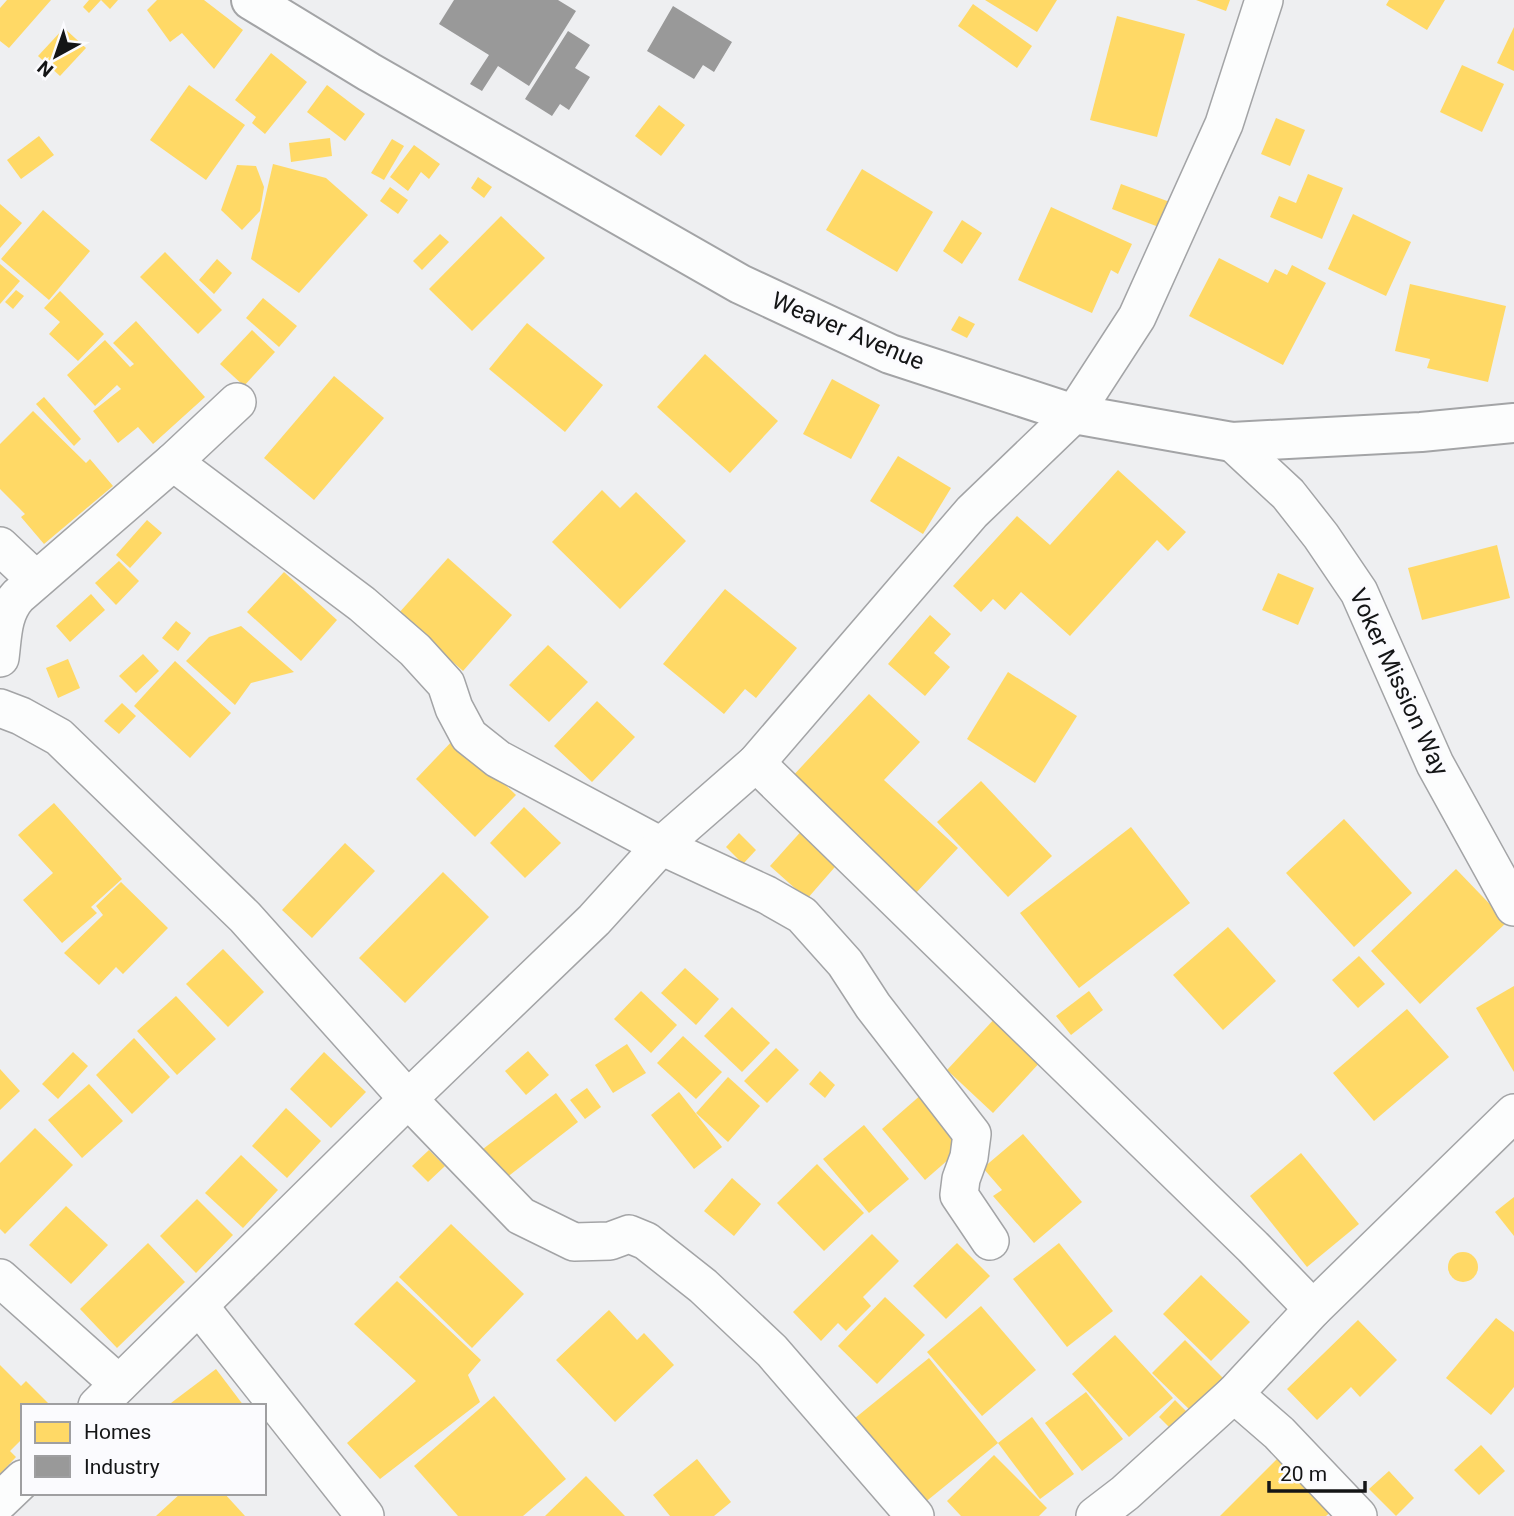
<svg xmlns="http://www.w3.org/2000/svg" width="1514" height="1516" font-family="Roboto,sans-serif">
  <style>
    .homes { fill: #ffd966 }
    .industry { fill: #999 }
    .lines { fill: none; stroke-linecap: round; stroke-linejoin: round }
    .minor-casing { stroke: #a3a4a6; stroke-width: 40 }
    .tertiary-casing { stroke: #a3a4a6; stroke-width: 42 }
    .minor { stroke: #fcfdfd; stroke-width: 37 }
    .tertiary { stroke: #fcfdfd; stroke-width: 38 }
    .labels { text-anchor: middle; stroke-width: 7; stroke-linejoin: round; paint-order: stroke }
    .street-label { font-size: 24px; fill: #141516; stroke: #fbfbfe }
  </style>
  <rect width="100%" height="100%" fill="#eeeff1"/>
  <g class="homes">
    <polygon points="7,0 51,0 9,48 0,41 0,8"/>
    <polygon points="89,0 118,0 110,9 101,0 89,13 83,7"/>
    <polygon points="157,0 204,0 243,30 214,69 182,33 170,42 147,10"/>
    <polygon points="985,0 1057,0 1037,32"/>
    <polygon points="1196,0 1230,0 1226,11"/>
    <polygon points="1389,0 1445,0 1427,30 1386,5"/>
    <polygon points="973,4 1032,46 1017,68 958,26"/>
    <polygon points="1117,16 1185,34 1157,137 1090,120"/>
    <polygon points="1514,27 1514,71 1497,63"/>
    <polygon points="64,28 86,48 60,76 38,56"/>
    <polygon points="271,53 307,82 265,134 252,123 256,117 235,100"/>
    <polygon points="1462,65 1504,84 1482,132 1440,112"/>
    <polygon points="189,85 245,125 206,180 150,140"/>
    <polygon points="327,85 365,114 345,141 307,112"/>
    <polygon points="659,105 685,125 661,156 635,136"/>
    <polygon points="1276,118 1305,130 1290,166 1261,154"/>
    <polygon points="39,136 54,155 21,179 7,160"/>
    <polygon points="330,138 332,156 291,162 289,143"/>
    <polygon points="392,139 404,146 384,180 371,173"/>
    <polygon points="414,145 440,164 429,179 421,172 408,191 390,177"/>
    <polygon points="273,164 326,178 368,215 299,293 251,259"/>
    <polygon points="237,165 256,166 264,187 260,211 242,230 221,210"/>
    <polygon points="862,169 933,212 897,272 826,230"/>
    <polygon points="1308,174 1343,188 1322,239 1270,217 1279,196 1296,203"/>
    <polygon points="478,177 492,187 484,198 471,188"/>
    <polygon points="1121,184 1178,205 1169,231 1112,209"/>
    <polygon points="390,187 408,200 398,214 380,201"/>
    <polygon points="0,204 22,223 0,248"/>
    <polygon points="1051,207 1132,244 1118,274 1111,270 1092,313 1018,280"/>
    <polygon points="43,210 90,251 49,300 1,259"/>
    <polygon points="1353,214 1411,242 1386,296 1328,269"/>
    <polygon points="501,216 545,258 472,331 429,289"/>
    <polygon points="962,220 982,233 962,264 943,251"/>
    <polygon points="440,234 449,242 422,270 413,261"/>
    <polygon points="165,252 222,310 198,334 140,277"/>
    <polygon points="1219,258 1268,283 1275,269 1287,275 1292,265 1326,283 1283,365 1189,316"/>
    <polygon points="217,259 232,273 214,294 199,280"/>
    <polygon points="0,264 20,281 0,304"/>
    <polygon points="1410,284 1506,306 1488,382 1427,368 1430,359 1395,351"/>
    <polygon points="16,290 24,296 13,309 5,302"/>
    <polygon points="60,291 104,334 78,361 49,334 60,322 44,308"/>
    <polygon points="263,298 297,326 279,347 246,318"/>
    <polygon points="959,316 975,324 967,338 951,330"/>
    <polygon points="136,321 205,397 153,444 138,427 118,443 93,411 121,389 117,385 95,406 67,375 105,340 130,367 134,364 113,343"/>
    <polygon points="527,323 603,385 565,432 489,369"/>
    <polygon points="252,330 275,352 244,386 220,364"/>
    <polygon points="705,354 778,421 730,473 657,407"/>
    <polygon points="334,376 384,418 314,500 264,458"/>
    <polygon points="832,379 880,405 851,459 803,434"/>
    <polygon points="44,397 81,439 74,446 36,404"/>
    <polygon points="33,411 86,463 90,459 113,486 44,544 21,517 25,514 0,489 0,444"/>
    <polygon points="898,456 951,488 923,534 870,501"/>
    <polygon points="1118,470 1186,532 1168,551 1157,540 1070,636 1021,592 1005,610 993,599 981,612 953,586 1017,516 1050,545"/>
    <polygon points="602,490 620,508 636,492 686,541 620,609 552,542"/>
    <polygon points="147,520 162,533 130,568 116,555"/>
    <polygon points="1497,545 1510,598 1422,620 1408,568"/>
    <polygon points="448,558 512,615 463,671 398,614"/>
    <polygon points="119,561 139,581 116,605 95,583"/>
    <polygon points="284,572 337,620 301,661 247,612"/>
    <polygon points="1278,573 1314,588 1298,625 1262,610"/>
    <polygon points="725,589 797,648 756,698 745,689 724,714 663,664"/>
    <polygon points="91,594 105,610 70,642 56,626"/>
    <polygon points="930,615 951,634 934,653 950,667 925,696 888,664"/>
    <polygon points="176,621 191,633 178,651 162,638"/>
    <polygon points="241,626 294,672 251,683 235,705 186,661 209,637"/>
    <polygon points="548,645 588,682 549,722 509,685"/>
    <polygon points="143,654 159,671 136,693 119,676"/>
    <polygon points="68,659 80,688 58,698 46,668"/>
    <polygon points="175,661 231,713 190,758 134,706"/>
    <polygon points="1008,672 1077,716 1035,783 967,739"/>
    <polygon points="869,694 920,742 884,780 958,848 915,894 790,779"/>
    <polygon points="597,701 635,737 592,782 554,746"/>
    <polygon points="122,703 136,716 119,734 104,721"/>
    <polygon points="456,737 516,795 475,837 416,779"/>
    <polygon points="981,781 1052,856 1008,897 937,822"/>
    <polygon points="54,803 122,879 91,907 97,913 62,943 23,900 53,873 18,835"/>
    <polygon points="524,807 561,843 525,878 490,843"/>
    <polygon points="1344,819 1412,893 1354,947 1286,873"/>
    <polygon points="805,827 841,860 807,899 770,866"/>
    <polygon points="1131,827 1190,903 1079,988 1020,913"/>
    <polygon points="739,833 756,850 743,864 726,847"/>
    <polygon points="345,843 375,871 312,938 282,910"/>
    <polygon points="1456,869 1507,922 1420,1004 1371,951"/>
    <polygon points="443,872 489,917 405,1003 359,958"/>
    <polygon points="121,882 168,928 123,974 116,967 99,985 64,953 103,915 96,906"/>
    <polygon points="1228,927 1276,981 1223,1030 1173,975"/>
    <polygon points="223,949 264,992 228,1027 186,984"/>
    <polygon points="1359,956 1385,984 1358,1008 1332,980"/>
    <polygon points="685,968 719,999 696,1025 661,993"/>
    <polygon points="1514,986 1514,1072 1476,1008"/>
    <polygon points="641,991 677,1025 651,1053 614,1019"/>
    <polygon points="1089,991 1103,1010 1071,1035 1056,1016"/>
    <polygon points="176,996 216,1039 177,1075 137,1031"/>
    <polygon points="732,1007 770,1043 742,1072 704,1036"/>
    <polygon points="1407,1009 1449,1057 1374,1121 1333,1073"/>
    <polygon points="997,1016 1043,1059 993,1113 947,1070"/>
    <polygon points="683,1036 722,1072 696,1099 657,1063"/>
    <polygon points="134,1038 170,1077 132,1114 96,1075"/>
    <polygon points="627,1044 646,1073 613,1093 595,1065"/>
    <polygon points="776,1048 799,1070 767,1103 744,1081"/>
    <polygon points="528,1051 549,1075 526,1095 505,1071"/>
    <polygon points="73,1052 88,1066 58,1099 42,1084"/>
    <polygon points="324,1052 366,1092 331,1128 290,1089"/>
    <polygon points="0,1069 20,1091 0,1110"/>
    <polygon points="820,1071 835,1085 825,1098 809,1084"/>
    <polygon points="728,1077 760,1106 728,1142 696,1113"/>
    <polygon points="89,1084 123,1121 82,1158 48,1120"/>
    <polygon points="587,1088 601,1107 585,1119 570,1100"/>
    <polygon points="679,1092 722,1147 694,1169 651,1115"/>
    <polygon points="556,1093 578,1122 506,1178 483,1149"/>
    <polygon points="922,1094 965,1145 925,1180 882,1129"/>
    <polygon points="286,1108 321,1141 287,1178 252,1146"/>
    <polygon points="864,1125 909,1179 869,1213 823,1159"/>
    <polygon points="35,1128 73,1165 5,1234 0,1229 0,1163"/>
    <polygon points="1023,1134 1082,1202 1034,1243 993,1196 1002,1190 983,1168"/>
    <polygon points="429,1150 445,1166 428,1182 412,1166"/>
    <polygon points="1301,1153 1359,1224 1307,1267 1250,1196"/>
    <polygon points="241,1155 278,1190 243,1228 205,1193"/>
    <polygon points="817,1164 864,1213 824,1251 777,1203"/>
    <polygon points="732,1178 761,1204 734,1236 704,1211"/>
    <polygon points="1514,1197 1514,1236 1495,1212"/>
    <polygon points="197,1199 233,1235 196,1273 160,1236"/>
    <polygon points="66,1206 108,1245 71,1284 29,1245"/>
    <polygon points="451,1224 524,1294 472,1348 399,1277"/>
    <polygon points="872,1234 899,1261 863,1297 871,1306 846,1331 838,1323 821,1341 793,1312"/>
    <polygon points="148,1243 185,1282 117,1348 80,1309"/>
    <polygon points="957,1243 990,1276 946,1319 913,1286"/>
    <polygon points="1059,1243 1113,1311 1067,1347 1013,1279"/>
    <circle cx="1463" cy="1267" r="15"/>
    <polygon points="1201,1275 1250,1322 1211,1361 1163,1314"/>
    <polygon points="397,1281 481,1360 468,1375 480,1402 380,1479 347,1443 416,1381 354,1324"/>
    <polygon points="885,1297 925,1335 877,1384 838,1346"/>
    <polygon points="981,1306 1036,1370 982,1416 927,1352"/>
    <polygon points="609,1310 637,1340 644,1333 674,1365 615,1422 556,1360"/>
    <polygon points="1496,1318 1514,1332 1514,1387 1491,1415 1446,1378"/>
    <polygon points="1358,1320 1397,1360 1360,1397 1351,1387 1317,1420 1287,1389"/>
    <polygon points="1115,1335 1173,1398 1129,1437 1072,1374"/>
    <polygon points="1185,1340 1225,1380 1193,1413 1152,1373"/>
    <polygon points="929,1358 998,1443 918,1508 849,1423"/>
    <polygon points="0,1365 21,1386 26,1381 51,1406 23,1406 23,1438 10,1451 16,1457 0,1474"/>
    <polygon points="216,1369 244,1406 167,1406"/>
    <polygon points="1086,1392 1123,1439 1082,1471 1045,1423"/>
    <polygon points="494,1396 566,1479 523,1516 458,1516 414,1466"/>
    <polygon points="1175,1400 1197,1422 1181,1439 1159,1417"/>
    <polygon points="1032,1417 1074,1474 1040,1499 998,1443"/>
    <polygon points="1481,1445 1505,1471 1479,1495 1454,1470"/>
    <polygon points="994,1455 1047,1508 1039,1516 961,1516 947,1501"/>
    <polygon points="1280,1456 1333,1510 1326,1516 1220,1516"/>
    <polygon points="697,1459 731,1502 714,1516 670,1516 653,1495"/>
    <polygon points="1389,1471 1414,1498 1396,1516 1369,1489"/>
    <polygon points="586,1476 625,1516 545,1516"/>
    <polygon points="181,1493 224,1493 245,1516 156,1516"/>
  </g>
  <g class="industry">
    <polygon points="454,0 558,0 576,11 529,86 498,66 482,91 470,84 489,55 439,24"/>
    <polygon points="673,6 732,42 714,72 703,65 694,79 647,51"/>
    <polygon points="568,31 590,45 575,68 590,77 569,110 560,104 552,116 525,99"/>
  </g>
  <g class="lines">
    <defs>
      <g id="minor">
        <polyline points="1232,442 1288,494 1321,536 1359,592 1435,764 1514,907"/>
        <polyline points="173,462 362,604 415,650 446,684 454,708 469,736 498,759 661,846 767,895 802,915 845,963 873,1006 972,1134 969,1157 961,1179 959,1195 990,1241"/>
        <polyline points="0,546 36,580"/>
        <path d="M0,658C3,635 2,614 18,596L173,462L237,402"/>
        <polyline points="0,708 21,716 59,737 245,917 408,1099 521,1216 574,1242 610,1241 629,1234 646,1241 703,1286 772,1351 915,1516"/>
        <polyline points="756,763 1253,1247 1313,1309"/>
        <polyline points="0,1278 119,1384"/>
        <polyline points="199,1306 365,1516"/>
        <polyline points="1234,1394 1279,1433 1358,1516"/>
        <polyline points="97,1406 408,1099 594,920 661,846 756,763 972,512 1074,414 1137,317 1224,124 1264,0"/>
        <polyline points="0,1501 23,1479"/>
        <polyline points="1095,1516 1125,1493 1234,1394 1313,1309 1514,1113"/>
      </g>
      <polyline id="tertiary" points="251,0 369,72 740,284 890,354 1074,414 1232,442 1421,432 1514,423"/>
    </defs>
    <use href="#minor" class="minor-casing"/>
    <use href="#tertiary" class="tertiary-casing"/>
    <use href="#minor" class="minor"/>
    <use href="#tertiary" class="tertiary"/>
  </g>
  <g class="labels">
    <g class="street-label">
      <text transform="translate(848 331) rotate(23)" y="8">Weaver Avenue</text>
      <text transform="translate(1399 682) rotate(65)" y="8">Voker Mission Way</text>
    </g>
  </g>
  <rect x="21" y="1404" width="245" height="91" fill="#fbfbfe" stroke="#9f9fa1" stroke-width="2"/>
  <rect x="35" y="1422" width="35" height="21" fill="#ffd966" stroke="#9f9fa1" stroke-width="2"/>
  <text x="84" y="1439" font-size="21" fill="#141516">Homes</text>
  <rect x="35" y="1456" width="35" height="21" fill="#999999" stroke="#9f9fa1" stroke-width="2"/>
  <text x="84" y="1474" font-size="21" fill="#141516">Industry</text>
  <g transform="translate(56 56) rotate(220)" stroke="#fbfbfe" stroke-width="5" paint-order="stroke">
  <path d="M0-5L12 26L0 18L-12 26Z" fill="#141516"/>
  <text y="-10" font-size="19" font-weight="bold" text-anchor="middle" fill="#141516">N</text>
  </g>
  <path d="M1269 1481v10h96v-10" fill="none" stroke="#141516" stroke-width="3.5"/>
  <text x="1280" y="1481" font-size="21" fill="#141516" stroke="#fbfbfe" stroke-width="5" paint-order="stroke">20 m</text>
</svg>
